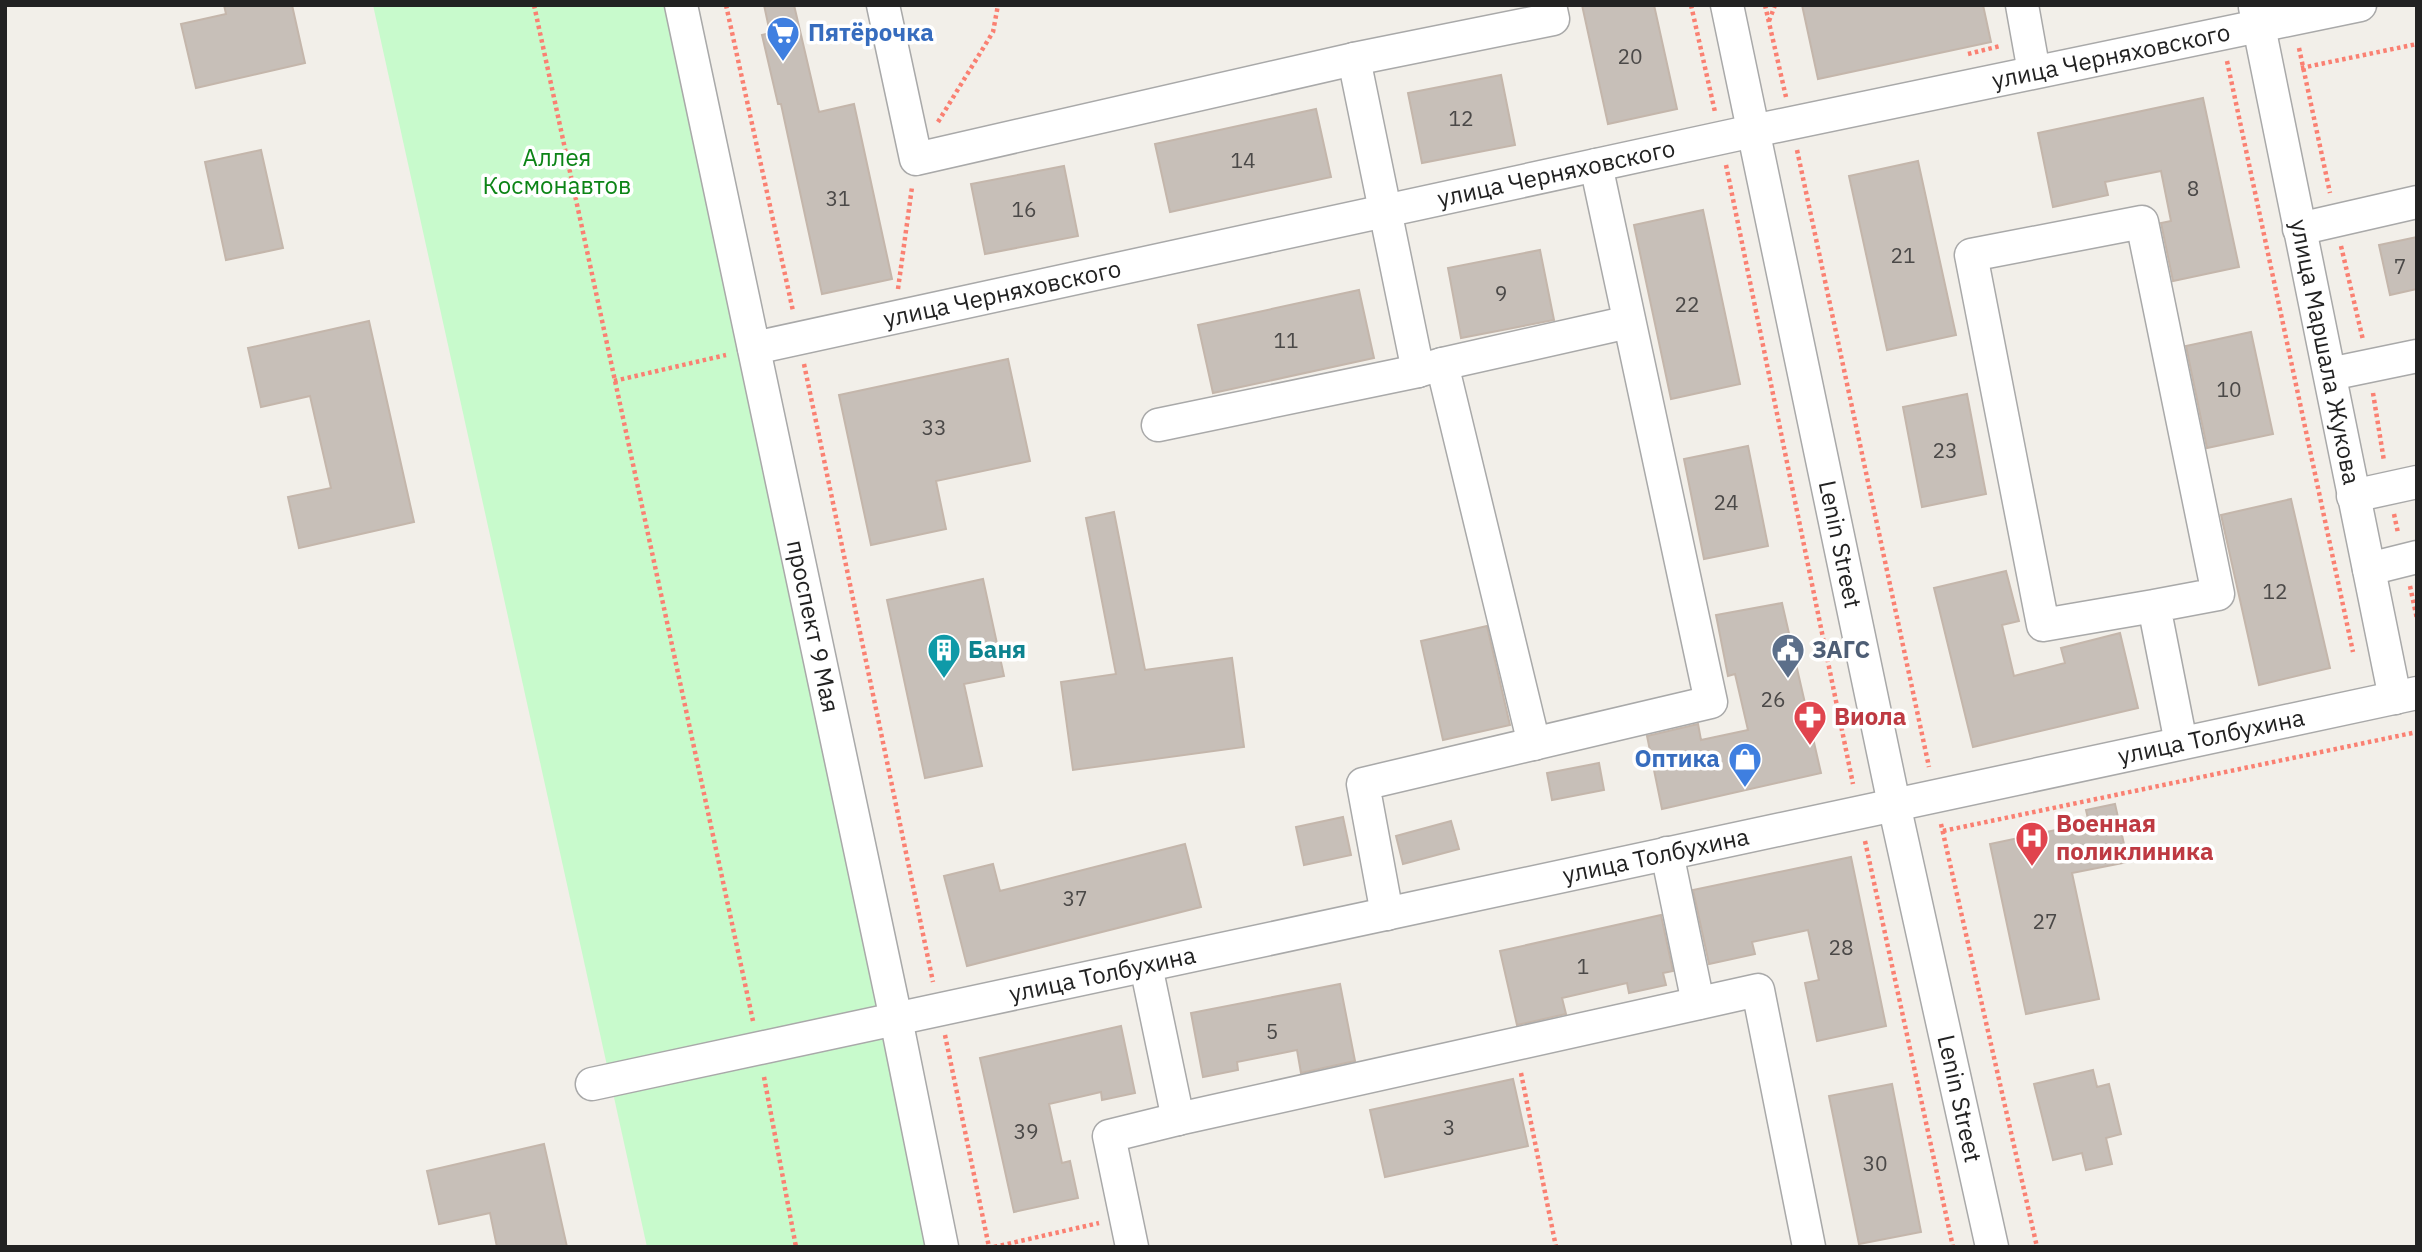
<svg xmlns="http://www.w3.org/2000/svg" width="2422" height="1252" font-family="'IBM Plex Sans',sans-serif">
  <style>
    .park { fill: #c8facc }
    .building { fill: #c7bfb8; stroke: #c4b6ab; stroke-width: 2 }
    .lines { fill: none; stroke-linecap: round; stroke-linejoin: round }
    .minor-casing { stroke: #a9a9a9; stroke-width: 35 }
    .path { stroke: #fa8072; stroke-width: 4.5; stroke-dasharray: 3.5 3.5; stroke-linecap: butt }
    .minor { stroke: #fff; stroke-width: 32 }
    .labels { text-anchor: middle; stroke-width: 7; stroke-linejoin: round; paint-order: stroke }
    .number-label { font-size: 21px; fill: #4b4948 }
    .shop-label { font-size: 24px; font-weight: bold; fill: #366cbe; stroke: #fff; text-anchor: start }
    .street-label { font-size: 24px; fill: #222; stroke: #fff }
    .park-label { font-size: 24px; fill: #0c8416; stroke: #fff }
    .culture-label { font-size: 24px; font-weight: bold; fill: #0d838f; stroke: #fff; text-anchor: start }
    .service-label { font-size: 24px; font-weight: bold; fill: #4e5e75; stroke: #fff; text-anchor: start }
    .health-label { font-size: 24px; font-weight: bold; fill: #be3a42; stroke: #fff; text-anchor: start }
  </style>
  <rect width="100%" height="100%" fill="#f2efe9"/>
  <polygon class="park" points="373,5 669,5 933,1247 647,1247"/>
  <g class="building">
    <polygon points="224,5 292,5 305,63 196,88 181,24 226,14"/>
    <polygon points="764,5 794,5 819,112 854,104 892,279 822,294 781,104 778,104 762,35 770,33"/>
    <polygon points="1582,5 1654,5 1677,109 1608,124"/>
    <polygon points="1802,5 1983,5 1991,42 1818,79"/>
    <polygon points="1501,75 1515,145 1422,163 1408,93"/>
    <polygon points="2203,98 2239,267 2173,281 2161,223 2171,221 2161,171 2105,182 2108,195 2053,207 2038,133"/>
    <polygon points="1316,109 1331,177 1170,212 1155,144"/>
    <polygon points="261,150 283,248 226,260 205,162"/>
    <polygon points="1918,161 1956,335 1887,350 1849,176"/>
    <polygon points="1064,166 1078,236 985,254 971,184"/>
    <polygon points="1703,210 1740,384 1671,399 1634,225"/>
    <polygon points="2417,237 2417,289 2390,295 2379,245"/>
    <polygon points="1540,250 1554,320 1461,338 1448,268"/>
    <polygon points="1359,290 1374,358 1213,393 1198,325"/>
    <polygon points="369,321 414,522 299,548 288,497 331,488 310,396 261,407 248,348"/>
    <polygon points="2251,332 2273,434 2207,448 2186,346"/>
    <polygon points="1008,359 1030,461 936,481 946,529 871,545 839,395"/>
    <polygon points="1967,394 1986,494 1922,507 1903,407"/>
    <polygon points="1748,446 1768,546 1704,559 1684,459"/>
    <polygon points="2291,499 2330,668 2259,685 2221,515"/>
    <polygon points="1114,512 1145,670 1232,658 1244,747 1073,770 1061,682 1116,674 1086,518"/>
    <polygon points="2006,571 2019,621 2002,625 2014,676 2065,663 2061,648 2120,633 2138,708 1973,747 1934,588"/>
    <polygon points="983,579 1004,676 964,684 982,766 925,778 887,600"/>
    <polygon points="1782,603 1821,773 1662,809 1647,736 1698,724 1701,740 1748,730 1735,674 1728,676 1716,615"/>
    <polygon points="1487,626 1510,725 1443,740 1421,641"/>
    <polygon points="1599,763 1604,790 1552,800 1547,773"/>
    <polygon points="2115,804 2128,862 2072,873 2099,999 2026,1014 1990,844 2089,823 2086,810"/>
    <polygon points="1343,817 1351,855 1304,865 1296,827"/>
    <polygon points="1451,821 1459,849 1403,864 1396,836"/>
    <polygon points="1185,844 1201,907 967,966 944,876 993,864 1000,891"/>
    <polygon points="1851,857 1886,1026 1817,1041 1805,983 1819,980 1808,930 1752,942 1755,954 1709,964 1693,890"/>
    <polygon points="1661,915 1673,971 1663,973 1666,985 1629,993 1627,983 1562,998 1566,1014 1517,1025 1500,951"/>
    <polygon points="1340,984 1355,1061 1301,1073 1297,1050 1237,1062 1238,1070 1203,1077 1191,1013"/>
    <polygon points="1121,1026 1135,1093 1102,1100 1101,1092 1049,1104 1062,1163 1070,1161 1078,1198 1014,1212 980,1058"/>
    <polygon points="2093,1070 2097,1087 2109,1084 2121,1134 2106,1138 2112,1164 2086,1170 2082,1153 2053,1160 2034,1084"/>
    <polygon points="1513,1079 1528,1146 1385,1177 1370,1110"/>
    <polygon points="1892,1084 1921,1232 1859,1244 1829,1096"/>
    <polygon points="544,1144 567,1247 497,1247 490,1213 439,1224 427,1171"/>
  </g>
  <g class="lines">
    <defs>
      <g id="minor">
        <path id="s1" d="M681,5L896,1019L942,1247"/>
        <polyline points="883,5 916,159 1354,59 1553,19 1550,5"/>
        <path id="s2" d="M1727,5L1894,804L1992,1247"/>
        <polyline points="2022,5 2034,72"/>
        <path id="s3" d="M2255,7L2395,698"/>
        <polyline points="1354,59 1418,371 1442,364 1534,744"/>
        <polyline points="2299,229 2417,202"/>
        <path id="s4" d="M754,348L1753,131L2360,5"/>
        <polyline points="1442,364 1629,322"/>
        <polyline points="2330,374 2417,356"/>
        <polyline points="1158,425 1418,371"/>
        <polyline points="2353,496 2417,482"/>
        <polyline points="2369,569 2417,557"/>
        <polyline points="2154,606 2043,625 1971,255 2142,222 2218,594 2154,606 2181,743"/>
        <polyline points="1667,853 1698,1003"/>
        <polyline points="1387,914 1363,784 1711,702 1596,165"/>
        <polyline points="1146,966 1178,1119"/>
        <path id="s5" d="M592,1084L2417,693"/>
        <polyline points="1132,1247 1109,1136 1178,1119 1758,990 1809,1247"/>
      </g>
    </defs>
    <use href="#minor" class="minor-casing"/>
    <g class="path">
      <polyline points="534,5 753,1021"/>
      <polyline points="726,5 793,311"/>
      <polyline points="1691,5 1715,112"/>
      <polyline points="1765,5 1786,97"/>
      <polyline points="1769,21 1775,5"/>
      <polyline points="2299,48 2330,193"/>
      <polyline points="1968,54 2000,46"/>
      <polyline points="2227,61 2353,652"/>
      <polyline points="2301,68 2417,44"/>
      <polyline points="938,122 993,32 998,5"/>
      <polyline points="1797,150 1929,767"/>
      <polyline points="1726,165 1853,784"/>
      <polyline points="2341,246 2363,340"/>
      <polyline points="898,289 912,187"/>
      <polyline points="804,364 933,982"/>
      <polyline points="614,381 726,355"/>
      <polyline points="2373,393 2384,461"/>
      <polyline points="2394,514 2398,533"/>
      <polyline points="2410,586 2417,619"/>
      <polyline points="1941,824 2037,1247"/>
      <polyline points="1943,831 2417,732"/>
      <polyline points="1865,841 1953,1247"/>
      <polyline points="945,1035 989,1247"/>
      <polyline points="1521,1073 1556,1247"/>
      <polyline points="764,1077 796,1247"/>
      <polyline points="994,1247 1099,1223"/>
    </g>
    <use href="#minor" class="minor"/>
  </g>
  <defs>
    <symbol id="supermarket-pin" viewBox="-11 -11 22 30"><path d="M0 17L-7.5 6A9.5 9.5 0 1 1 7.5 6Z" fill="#3f7fe0" stroke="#fff"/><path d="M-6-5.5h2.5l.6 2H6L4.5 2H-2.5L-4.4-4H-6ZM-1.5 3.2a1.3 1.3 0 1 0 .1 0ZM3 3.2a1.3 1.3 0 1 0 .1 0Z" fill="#fff"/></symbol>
    <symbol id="building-pin" viewBox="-11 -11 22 30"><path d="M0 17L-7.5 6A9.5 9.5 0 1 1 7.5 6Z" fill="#0f9aa8" stroke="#fff"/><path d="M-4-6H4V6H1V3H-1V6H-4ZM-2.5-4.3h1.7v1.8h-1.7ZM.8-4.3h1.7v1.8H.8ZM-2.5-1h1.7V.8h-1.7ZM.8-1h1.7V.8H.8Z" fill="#fff"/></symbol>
    <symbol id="civic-pin" viewBox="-11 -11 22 30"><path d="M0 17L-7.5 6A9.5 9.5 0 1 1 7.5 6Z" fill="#5c6f8a" stroke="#fff"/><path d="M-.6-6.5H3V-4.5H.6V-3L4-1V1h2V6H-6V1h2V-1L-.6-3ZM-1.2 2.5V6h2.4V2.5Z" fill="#fff"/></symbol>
    <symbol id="pharmacy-pin" viewBox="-11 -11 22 30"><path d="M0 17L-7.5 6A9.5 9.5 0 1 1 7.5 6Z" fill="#e0444e" stroke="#fff"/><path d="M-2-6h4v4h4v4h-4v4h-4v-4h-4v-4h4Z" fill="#fff"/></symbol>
    <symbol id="shop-pin" viewBox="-11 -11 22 30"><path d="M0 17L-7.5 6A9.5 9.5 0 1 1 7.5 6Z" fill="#3f7fe0" stroke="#fff"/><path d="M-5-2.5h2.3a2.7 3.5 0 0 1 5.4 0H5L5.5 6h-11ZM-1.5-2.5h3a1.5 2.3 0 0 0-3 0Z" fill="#fff"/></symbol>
    <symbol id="hospital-pin" viewBox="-11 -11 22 30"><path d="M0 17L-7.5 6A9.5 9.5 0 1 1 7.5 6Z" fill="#e0444e" stroke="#fff"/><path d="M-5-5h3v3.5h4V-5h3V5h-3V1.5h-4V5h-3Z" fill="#fff"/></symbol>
  </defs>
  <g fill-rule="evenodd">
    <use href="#supermarket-pin" x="764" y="14" width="38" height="52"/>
    <use href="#building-pin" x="925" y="631" width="38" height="52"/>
    <use href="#civic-pin" x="1769" y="631" width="38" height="52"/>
    <use href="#pharmacy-pin" x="1791" y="698" width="38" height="52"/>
    <use href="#shop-pin" x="1726" y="740" width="38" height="52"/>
    <use href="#hospital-pin" x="2013" y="819" width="38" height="52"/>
  </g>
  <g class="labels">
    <g class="number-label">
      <text x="1630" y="64">20</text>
      <text x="1461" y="126">12</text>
      <text x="1243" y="168">14</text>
      <text x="2193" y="196">8</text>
      <text x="838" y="206">31</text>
      <text x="1024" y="217">16</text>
      <text x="1903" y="263">21</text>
      <text x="2400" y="274">7</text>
      <text x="1501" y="301">9</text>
      <text x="1687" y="312">22</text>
      <text x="1286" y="348">11</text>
      <text x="2229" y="397">10</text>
      <text x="934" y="435">33</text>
      <text x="1945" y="458">23</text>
      <text x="1726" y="510">24</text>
      <text x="2275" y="599">12</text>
      <text x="1773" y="707">26</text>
      <text x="1075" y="906">37</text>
      <text x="2045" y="929">27</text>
      <text x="1841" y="955">28</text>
      <text x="1583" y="974">1</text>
      <text x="1272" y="1039">5</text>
      <text x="1449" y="1135">3</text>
      <text x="1026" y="1139">39</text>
      <text x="1875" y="1171">30</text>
    </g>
    <g class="shop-label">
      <text x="808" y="41">Пятёрочка</text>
      <text x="1720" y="767" text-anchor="end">Оптика</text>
    </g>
    <g class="street-label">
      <text dy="8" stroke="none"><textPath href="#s4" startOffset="1388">улица Черняховского</textPath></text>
      <text dy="8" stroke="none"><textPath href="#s4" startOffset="821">улица Черняховского</textPath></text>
      <text dy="8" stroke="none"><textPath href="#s4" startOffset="254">улица Черняховского</textPath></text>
      <text dy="8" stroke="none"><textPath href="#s3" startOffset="352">улица Маршала Жукова</textPath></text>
      <text dy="8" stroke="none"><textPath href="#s2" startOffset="551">Lenin Street</textPath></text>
      <text dy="8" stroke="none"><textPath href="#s1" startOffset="635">проспект 9 Мая</textPath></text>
      <text dy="8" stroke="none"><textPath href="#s5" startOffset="1656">улица Толбухина</textPath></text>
      <text dy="8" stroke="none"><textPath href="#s5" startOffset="1088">улица Толбухина</textPath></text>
      <text dy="8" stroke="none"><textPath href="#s5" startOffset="522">улица Толбухина</textPath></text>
      <text dy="8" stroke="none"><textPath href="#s2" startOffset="1118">Lenin Street</textPath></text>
    </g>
    <g class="park-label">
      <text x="557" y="166">Аллея<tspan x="557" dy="28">Космонавтов</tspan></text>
    </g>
    <g class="culture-label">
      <text x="968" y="658">Баня</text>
    </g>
    <g class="service-label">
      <text x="1812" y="658">ЗАГС</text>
    </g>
    <g class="health-label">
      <text x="1834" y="725">Виола</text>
      <text x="2056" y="832">Военная<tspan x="2056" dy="28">поликлиника</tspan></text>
    </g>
  </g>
  <rect width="2422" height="1252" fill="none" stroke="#222222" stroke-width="14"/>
</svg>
